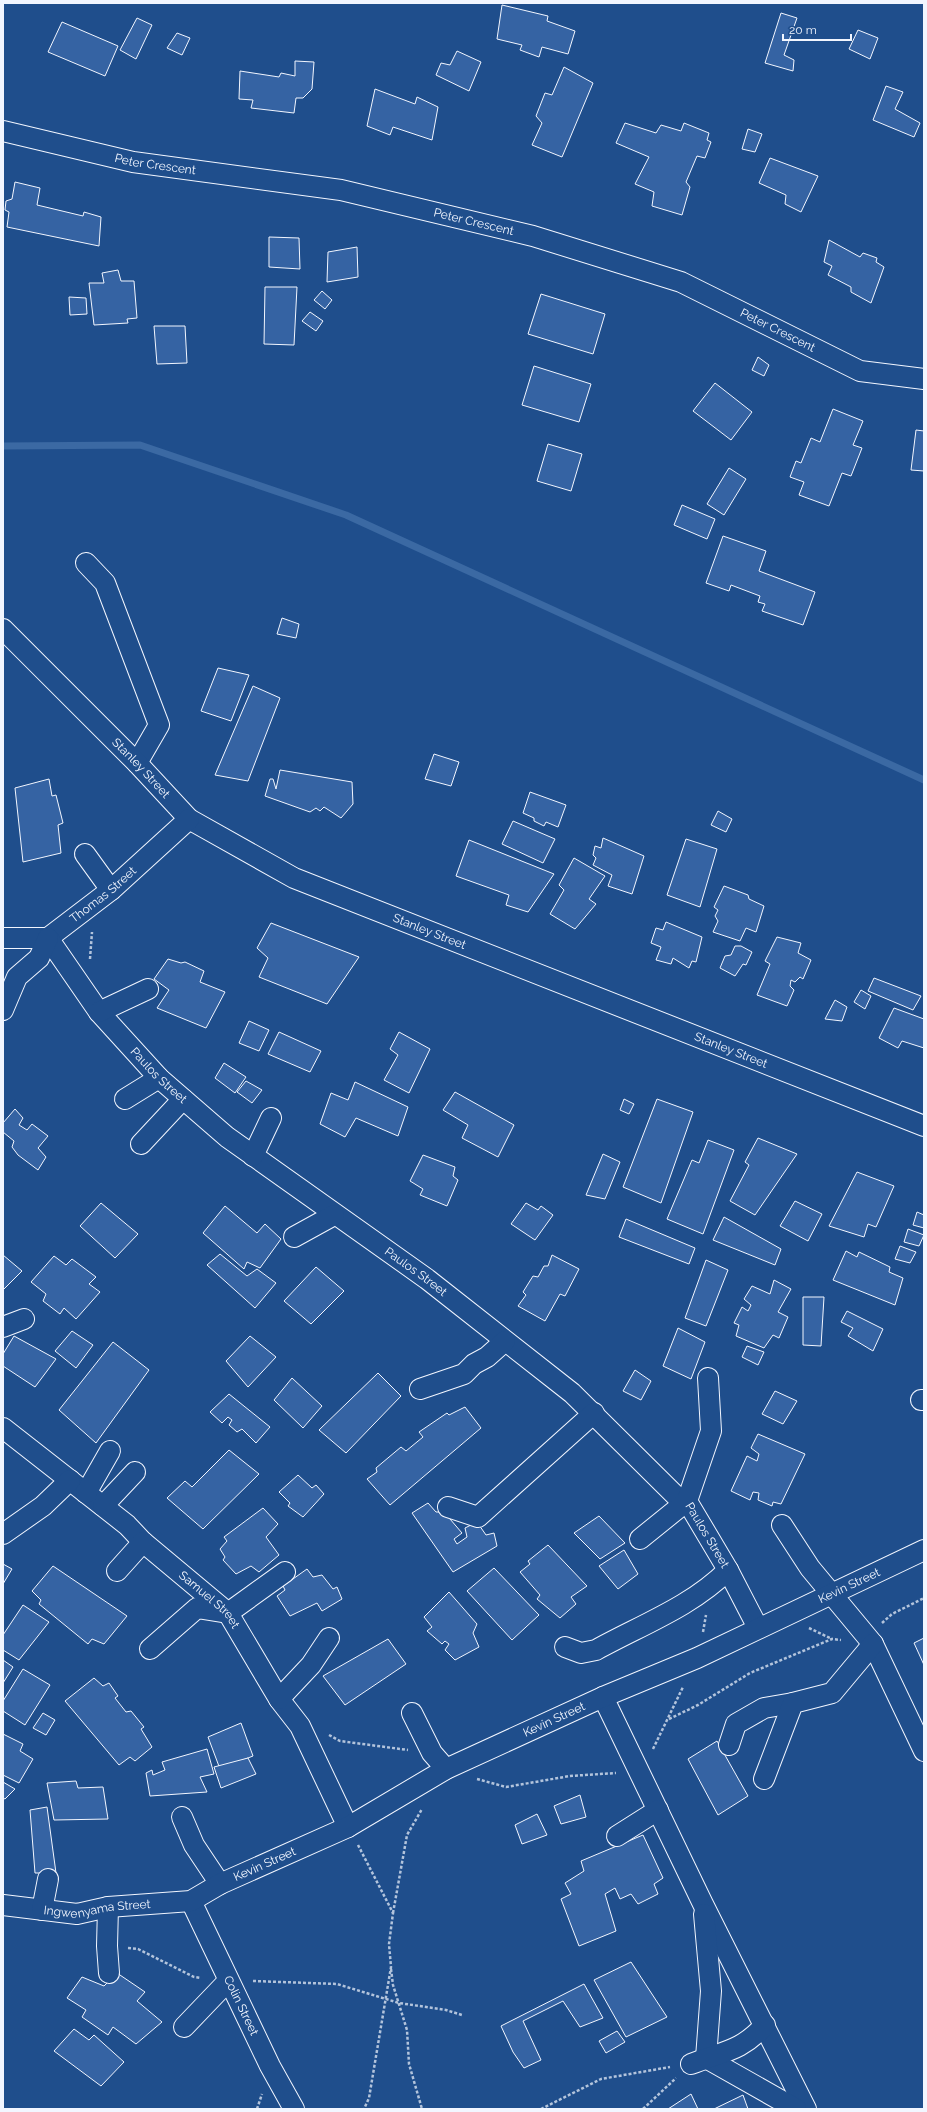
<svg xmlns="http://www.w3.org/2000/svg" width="927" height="2112" font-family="Raleway,sans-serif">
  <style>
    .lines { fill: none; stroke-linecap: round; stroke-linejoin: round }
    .stream { stroke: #3b69a3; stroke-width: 7 }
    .building { fill: #3563a3; stroke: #f2f6ff }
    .minor-casing { stroke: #f2f6ff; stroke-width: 22 }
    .path { stroke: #b3c4dc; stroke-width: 2.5; stroke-dasharray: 3 2; stroke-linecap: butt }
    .minor { stroke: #1f4e8c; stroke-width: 20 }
    .labels { text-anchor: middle; stroke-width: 3; stroke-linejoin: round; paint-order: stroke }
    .street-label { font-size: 12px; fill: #f2f6ff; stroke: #1f4e8c }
  </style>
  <rect width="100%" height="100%" fill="#1f4e8c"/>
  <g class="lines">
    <polyline class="stream" points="3,446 140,445 346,515 924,780"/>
  </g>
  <g class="building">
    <polygon points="502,5 548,16 547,21 575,31 568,54 542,47 539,57 520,50 522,45 497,39"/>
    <polygon points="781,13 797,18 784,55 794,60 793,71 765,63"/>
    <polygon points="137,18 152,25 136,59 120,50"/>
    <polygon points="62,22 118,46 105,76 48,52"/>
    <polygon points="858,30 878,38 870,59 849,49"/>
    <polygon points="177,33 190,38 182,55 167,48"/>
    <polygon points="457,51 481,62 469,91 436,75 441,63 450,65"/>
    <polygon points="295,61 314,62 312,89 303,98 296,98 294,113 251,108 253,100 239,99 240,71 279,77 281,73 295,76"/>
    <polygon points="564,67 593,83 562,157 532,145 542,123 536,116 545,93 552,95"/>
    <polygon points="886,86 903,92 895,109 920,123 914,137 873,120"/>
    <polygon points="375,89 415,104 417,97 438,107 432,140 393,127 390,135 367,126"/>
    <polygon points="625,123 656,133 661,125 681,131 684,123 709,133 707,140 711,142 705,158 697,156 686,182 690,187 682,215 652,206 654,192 635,184 649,157 616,143"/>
    <polygon points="748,129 762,134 755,152 742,149"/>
    <polygon points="770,158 818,176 801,212 785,204 786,195 759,183"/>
    <polygon points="15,182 40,188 37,205 83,216 84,212 101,217 99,246 7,227 9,212 5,210 6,201 12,199"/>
    <polygon points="269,237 299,238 300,269 269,267"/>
    <polygon points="829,240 860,257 863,253 877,258 876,262 884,267 871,303 851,292 851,287 828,275 832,266 824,262"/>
    <polygon points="357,247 358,277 327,282 328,252"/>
    <polygon points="118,270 121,281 134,281 137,318 127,319 128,323 94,325 89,283 104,283 102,273"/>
    <polygon points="265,287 297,287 294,345 264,344"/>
    <polygon points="322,291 332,300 325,309 314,300"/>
    <polygon points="541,294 605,314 593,354 528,334"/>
    <polygon points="69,297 86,298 87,314 70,315"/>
    <polygon points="310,312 323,321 316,331 302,321"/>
    <polygon points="154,326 185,326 187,363 157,364"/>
    <polygon points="758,357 769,365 764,376 752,370"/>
    <polygon points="534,366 591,384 579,422 522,405"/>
    <polygon points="715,383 752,412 731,440 693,411"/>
    <polygon points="833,409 863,421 853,445 862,448 851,476 842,473 829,506 799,495 804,482 790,477 796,461 801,463 811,438 820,442"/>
    <polygon points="916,430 924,431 924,471 911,470"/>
    <polygon points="548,444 582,454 571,491 537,481"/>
    <polygon points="729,468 746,479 724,515 707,504"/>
    <polygon points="682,505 715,519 707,539 674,525"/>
    <polygon points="723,536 766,551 759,571 815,592 803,625 762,611 765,604 758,602 760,596 731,585 729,591 706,583"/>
    <polygon points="282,618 299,624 296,638 277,634"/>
    <polygon points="218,668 249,675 231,721 201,711"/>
    <polygon points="253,686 280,698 248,781 215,775"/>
    <polygon points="434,754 459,762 451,786 425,779"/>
    <polygon points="280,770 352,782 353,804 341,818 324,807 320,811 316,808 310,812 265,796 270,779 273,779 276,789"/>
    <polygon points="49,779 52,796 56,795 63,823 58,825 61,853 23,862 15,788"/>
    <polygon points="530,792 566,805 558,827 546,822 544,826 534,821 534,818 523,813"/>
    <polygon points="718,811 732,819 726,832 711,825"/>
    <polygon points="513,821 555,839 543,863 502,844"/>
    <polygon points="603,838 644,856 632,894 608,886 612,875 593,865 596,858 593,855 595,846 601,848"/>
    <polygon points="686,839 717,849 700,907 667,895"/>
    <polygon points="469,840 554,874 528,912 506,905 509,895 456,876"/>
    <polygon points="574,858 605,876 589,899 596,904 575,929 550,914 564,890 559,885"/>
    <polygon points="724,886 748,895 749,899 764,906 756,932 746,928 740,941 713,932 718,921 715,916 718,910 714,907"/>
    <polygon points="666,922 702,937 696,962 692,961 689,968 673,958 671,964 656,960 661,947 651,943 656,928 663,930"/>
    <polygon points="271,923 359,957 327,1004 259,977 268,958 257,948"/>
    <polygon points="777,937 801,943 798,953 811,960 803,979 800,977 795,982 791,980 790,986 794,990 787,1006 757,995 770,964 765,961"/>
    <polygon points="735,946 741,946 752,952 746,965 743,964 735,976 720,968 725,956 731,955"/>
    <polygon points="168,959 181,963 185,962 204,971 200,982 225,992 206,1028 157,1008 169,990 154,979"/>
    <polygon points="874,978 921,996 913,1010 868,991"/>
    <polygon points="861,990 871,996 865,1009 854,1002"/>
    <polygon points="835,1000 847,1007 842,1021 825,1019"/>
    <polygon points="894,1008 924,1019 924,1048 902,1041 898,1048 879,1038"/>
    <polygon points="249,1021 269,1030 259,1051 239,1043"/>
    <polygon points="279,1032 321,1051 310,1072 268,1054"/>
    <polygon points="399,1032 430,1049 409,1093 384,1080 398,1055 390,1049"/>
    <polygon points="224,1063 246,1077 235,1093 215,1078"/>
    <polygon points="246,1081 262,1090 252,1103 237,1092"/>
    <polygon points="355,1082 408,1107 398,1136 356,1118 345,1137 320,1124 331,1093 348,1100"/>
    <polygon points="455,1092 514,1125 498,1157 462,1138 468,1125 443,1110"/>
    <polygon points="624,1099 634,1104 629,1114 620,1110"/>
    <polygon points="657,1099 693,1112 661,1203 623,1187"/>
    <polygon points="15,1109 23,1118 19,1125 27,1130 32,1124 48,1136 38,1148 46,1157 38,1170 18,1155 12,1147 14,1141 3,1132 3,1123"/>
    <polygon points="758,1138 797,1154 755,1215 730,1201 749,1165 745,1162"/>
    <polygon points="708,1140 734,1150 703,1234 667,1219 692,1160 699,1163"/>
    <polygon points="603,1154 620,1162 605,1199 586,1195"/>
    <polygon points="423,1155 455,1167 453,1176 458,1180 447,1206 420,1195 423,1189 410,1181"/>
    <polygon points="857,1172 894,1186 876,1227 868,1224 864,1237 829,1226"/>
    <polygon points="795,1201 822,1214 808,1241 780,1226"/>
    <polygon points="101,1203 138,1234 115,1258 80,1226"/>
    <polygon points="526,1203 538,1210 541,1206 553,1215 535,1240 511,1224"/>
    <polygon points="225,1206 257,1233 265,1224 281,1239 260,1268 247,1262 244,1269 203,1233"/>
    <polygon points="917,1212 924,1215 924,1228 913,1225"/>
    <polygon points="724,1217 781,1249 775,1265 713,1240"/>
    <polygon points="626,1219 695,1248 689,1264 619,1237"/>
    <polygon points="908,1229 924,1235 919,1246 904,1242"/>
    <polygon points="900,1246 916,1252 910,1263 895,1259"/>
    <polygon points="846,1251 857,1257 859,1252 890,1267 889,1272 903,1278 895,1305 833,1280"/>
    <polygon points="220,1254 247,1276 257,1269 276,1283 255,1308 207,1265"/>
    <polygon points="3,1255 22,1271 3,1290"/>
    <polygon points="552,1255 579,1269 565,1296 560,1294 545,1321 518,1306 526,1295 523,1292 533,1276 538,1277 544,1266 548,1266"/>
    <polygon points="54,1256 66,1265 72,1259 96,1277 89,1284 100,1292 76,1319 64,1308 60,1314 43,1301 46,1294 31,1282"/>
    <polygon points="706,1260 728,1270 706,1326 685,1318"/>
    <polygon points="316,1267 344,1291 311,1324 284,1301"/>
    <polygon points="774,1280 791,1289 778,1312 788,1317 779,1338 773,1335 764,1348 736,1336 739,1325 734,1323 742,1307 748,1311 751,1305 744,1299 752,1286 770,1294"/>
    <polygon points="803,1297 824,1297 821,1346 803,1345"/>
    <polygon points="847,1311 883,1329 873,1351 848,1336 853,1328 841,1322"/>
    <polygon points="678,1328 705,1342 691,1379 663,1366"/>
    <polygon points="72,1331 93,1345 76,1368 55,1351"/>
    <polygon points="14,1336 56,1359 35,1387 3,1366 3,1354"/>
    <polygon points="250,1336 276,1357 248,1387 226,1361"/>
    <polygon points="113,1342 149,1370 96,1443 59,1410"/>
    <polygon points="747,1346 764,1352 758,1365 742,1357"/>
    <polygon points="635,1370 651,1381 641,1400 623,1391"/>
    <polygon points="378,1373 401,1396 346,1453 319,1430"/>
    <polygon points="292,1378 322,1406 303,1428 274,1400"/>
    <polygon points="775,1391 797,1401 783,1424 762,1414"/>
    <polygon points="229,1394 270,1427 256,1443 242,1429 237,1432 229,1425 232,1420 228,1417 222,1423 210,1412"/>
    <polygon points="465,1407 481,1428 390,1505 367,1479 377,1472 376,1468 401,1447 406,1451 423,1437 419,1432 447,1413 449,1415"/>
    <polygon points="758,1434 805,1454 781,1504 773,1502 772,1506 758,1500 759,1493 753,1492 750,1500 731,1491 747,1456 757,1461 759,1454 751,1448"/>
    <polygon points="229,1450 259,1474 203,1529 167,1498 185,1481 192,1487"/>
    <polygon points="298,1475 312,1488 316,1485 324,1494 303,1517 288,1506 290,1503 279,1492"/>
    <polygon points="428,1503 436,1512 444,1512 462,1533 454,1539 457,1544 467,1537 465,1528 477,1522 486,1535 494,1533 497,1546 453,1572 412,1513"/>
    <polygon points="263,1508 278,1524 266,1537 279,1555 259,1572 251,1566 236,1574 223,1560 225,1557 220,1549 227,1541 224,1537"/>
    <polygon points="599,1516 625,1543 600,1559 574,1533"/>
    <polygon points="548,1545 587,1586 571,1597 576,1604 560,1618 537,1599 540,1595 520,1572 530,1564 528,1561"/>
    <polygon points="624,1550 638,1574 618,1589 599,1566"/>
    <polygon points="3,1564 12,1569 3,1584"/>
    <polygon points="53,1566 127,1616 104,1644 92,1639 88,1644 39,1604 41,1600 32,1591"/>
    <polygon points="494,1568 539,1615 512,1640 467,1591"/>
    <polygon points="307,1569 313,1577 322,1575 333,1589 337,1587 342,1599 322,1611 317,1603 290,1616 277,1596 285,1590 283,1586"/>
    <polygon points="449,1592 477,1624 473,1633 479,1647 455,1660 445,1650 449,1644 445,1641 442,1644 427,1631 432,1627 424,1617"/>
    <polygon points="23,1605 49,1622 19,1660 3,1650 3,1635"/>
    <polygon points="924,1638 924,1665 914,1643"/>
    <polygon points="388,1639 406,1664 345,1705 323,1676"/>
    <polygon points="3,1660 13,1667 3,1683"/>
    <polygon points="23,1669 50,1685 25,1725 3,1711 3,1701"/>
    <polygon points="94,1678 103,1686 109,1683 118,1696 115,1698 126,1712 131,1711 144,1727 141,1729 152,1747 135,1761 130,1757 119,1765 65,1701"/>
    <polygon points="43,1713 55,1720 46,1735 33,1728"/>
    <polygon points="241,1723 253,1756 220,1769 208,1737"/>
    <polygon points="3,1734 23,1744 20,1751 33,1759 19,1783 3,1775"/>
    <polygon points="717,1741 748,1796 718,1815 688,1759"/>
    <polygon points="207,1749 214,1774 200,1777 207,1792 150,1796 146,1773 152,1770 153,1775 165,1770 162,1762"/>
    <polygon points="248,1758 256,1774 221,1788 214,1767"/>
    <polygon points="76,1781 78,1788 103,1787 108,1819 54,1820 47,1783"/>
    <polygon points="3,1782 15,1789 5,1799 3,1798"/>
    <polygon points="580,1795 586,1817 561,1824 554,1806"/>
    <polygon points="47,1807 56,1873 35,1873 30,1810"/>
    <polygon points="537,1814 547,1835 522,1844 515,1825"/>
    <polygon points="643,1835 663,1878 654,1884 658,1894 638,1904 631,1894 620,1899 615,1888 605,1894 616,1931 579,1946 561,1899 571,1894 565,1883 584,1871 581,1861"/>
    <polygon points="631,1962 667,2017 626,2037 594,1980"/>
    <polygon points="117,1973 145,1992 137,2001 162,2022 136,2044 113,2027 108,2035 82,2017 86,2010 67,1998 82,1977 104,1986"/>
    <polygon points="584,1984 603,2018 580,2027 563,2001 523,2021 541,2060 524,2068 513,2052 501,2026"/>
    <polygon points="74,2029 89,2040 94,2035 124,2062 101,2086 54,2051"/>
    <polygon points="617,2031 625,2042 606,2053 599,2041"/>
    <polygon points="691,2094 698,2109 668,2109"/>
    <polygon points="743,2095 748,2109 714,2109"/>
  </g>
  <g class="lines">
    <defs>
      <g id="minor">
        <path id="s1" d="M3,131L133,162L341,190L533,236L681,282L860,371L924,379"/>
        <polyline points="86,563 105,583 159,725 137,763"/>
        <path id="s2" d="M3,629L137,763L189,819L294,878L924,1126"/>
        <polyline points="85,854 111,890"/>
        <path id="s3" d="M3,938H48L111,890L189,819"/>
        <path id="s4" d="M48,938L99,1012L159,1078L227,1137L427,1279L572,1393L676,1496L687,1501L728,1570L758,1628"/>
        <polyline points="3,1010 17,977 39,958 48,938"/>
        <polyline points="99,1012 148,989"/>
        <polyline points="125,1099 159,1078"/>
        <polyline points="141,1144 183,1099"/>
        <polyline points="253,1156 271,1118"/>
        <polyline points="294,1237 334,1215"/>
        <polyline points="3,1327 24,1319"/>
        <polyline points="420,1389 464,1374 474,1364 487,1357 505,1341"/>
        <polyline points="921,1400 924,1400"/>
        <path id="s5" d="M3,1428L127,1525L143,1542L228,1613L279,1699L300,1726L348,1827"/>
        <polyline points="86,1493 110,1451"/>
        <polyline points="103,1506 135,1472"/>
        <polyline points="448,1507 478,1517 594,1413"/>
        <polyline points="782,1525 810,1568 873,1644 924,1751"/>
        <polyline points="3,1534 43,1506 70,1480"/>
        <polyline points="640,1539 687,1501 711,1431 708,1378"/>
        <polyline points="117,1571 143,1542"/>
        <path d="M565,1647L581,1653L596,1650C641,1625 691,1607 728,1570"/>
        <polyline points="150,1649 197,1608 228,1613 285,1572"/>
        <polyline points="603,1697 703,1904 806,2109"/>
        <polyline points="279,1699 311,1665 329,1638"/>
        <polyline points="412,1713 432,1753 446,1769"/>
        <polyline points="729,1745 736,1724 764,1708 793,1703"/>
        <polyline points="764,1779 793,1703 832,1693 873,1644"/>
        <polyline points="182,1817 194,1845 220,1884"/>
        <polyline points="617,1836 658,1810"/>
        <path id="s6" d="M191,1901L270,2066L294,2109"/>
        <path id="s7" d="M3,1905L77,1914L108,1907L191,1901L220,1884L348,1827L446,1769L603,1697L697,1658L924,1550"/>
        <polyline points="108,1907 107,1946 109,1973"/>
        <polyline points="42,1910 48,1879"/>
        <polyline points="704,1914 711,1991 706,2058 796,2109"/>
        <polyline points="184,2027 228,1981"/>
        <path d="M691,2064C724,2051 740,2052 765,2025"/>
      </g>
    </defs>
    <use href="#minor" class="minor-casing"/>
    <g class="path">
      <polyline points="90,959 92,932"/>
      <polyline points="882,1623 892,1614 924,1598"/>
      <polyline points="809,1628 832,1639"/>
      <polyline points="703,1632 706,1615"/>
      <polyline points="669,1719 698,1705 750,1673 832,1639 841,1640"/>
      <polyline points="329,1735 340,1741 408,1750"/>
      <polyline points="653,1749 683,1687"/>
      <polyline points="477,1779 506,1787 570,1776 616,1773"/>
      <polyline points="358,1845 393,1913 389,1944 391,1967 369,2098 364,2109"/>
      <polyline points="393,1913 407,1835 422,1809"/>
      <polyline points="128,1948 138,1949 194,1977 201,1978"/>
      <polyline points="391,1969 393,1985 407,2030 409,2064 422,2109"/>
      <polyline points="253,1981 337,1984 399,2003 446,2010 462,2015"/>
      <polyline points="257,2109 262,2094"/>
      <polyline points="541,2109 601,2079 670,2067"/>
      <polyline points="643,2109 676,2078"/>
    </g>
    <use href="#minor" class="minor"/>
  </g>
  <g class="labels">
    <g class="street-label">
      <text dy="4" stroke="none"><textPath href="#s1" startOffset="156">Peter Crescent</textPath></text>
      <text dy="4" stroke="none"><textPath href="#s1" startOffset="480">Peter Crescent</textPath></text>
      <text dy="4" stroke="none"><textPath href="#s1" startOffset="804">Peter Crescent</textPath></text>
      <text dy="4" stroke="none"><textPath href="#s2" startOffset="196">Stanley Street</textPath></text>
      <text dy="4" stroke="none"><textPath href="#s3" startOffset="115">Thomas Street</textPath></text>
      <text dy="4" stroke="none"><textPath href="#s2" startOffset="532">Stanley Street</textPath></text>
      <text dy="4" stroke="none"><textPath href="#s2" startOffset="856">Stanley Street</textPath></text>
      <text dy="4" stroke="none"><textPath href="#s4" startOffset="177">Paulos Street</textPath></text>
      <text dy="4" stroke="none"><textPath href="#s4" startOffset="501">Paulos Street</textPath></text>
      <text dy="4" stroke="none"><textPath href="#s4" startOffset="897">Paulos Street</textPath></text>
      <text dy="4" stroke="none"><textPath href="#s7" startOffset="920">Kevin Street</textPath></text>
      <text dy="4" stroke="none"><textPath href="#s5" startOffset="269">Samuel Street</textPath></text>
      <text dy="4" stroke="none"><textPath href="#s7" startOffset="596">Kevin Street</textPath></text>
      <text dy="4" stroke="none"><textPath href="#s7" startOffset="272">Kevin Street</textPath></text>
      <text dy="4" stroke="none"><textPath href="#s7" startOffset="95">Ingwenyama Street</textPath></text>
      <text dy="4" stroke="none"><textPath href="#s6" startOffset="116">Colin Street</textPath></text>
    </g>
  </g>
  <rect width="927" height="2112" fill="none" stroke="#f2f6ff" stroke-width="8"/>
  <path d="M783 34v6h68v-6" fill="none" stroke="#f2f6ff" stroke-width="2"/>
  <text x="789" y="34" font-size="12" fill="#f2f6ff" stroke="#1f4e8c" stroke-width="3" paint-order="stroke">20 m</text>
</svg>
